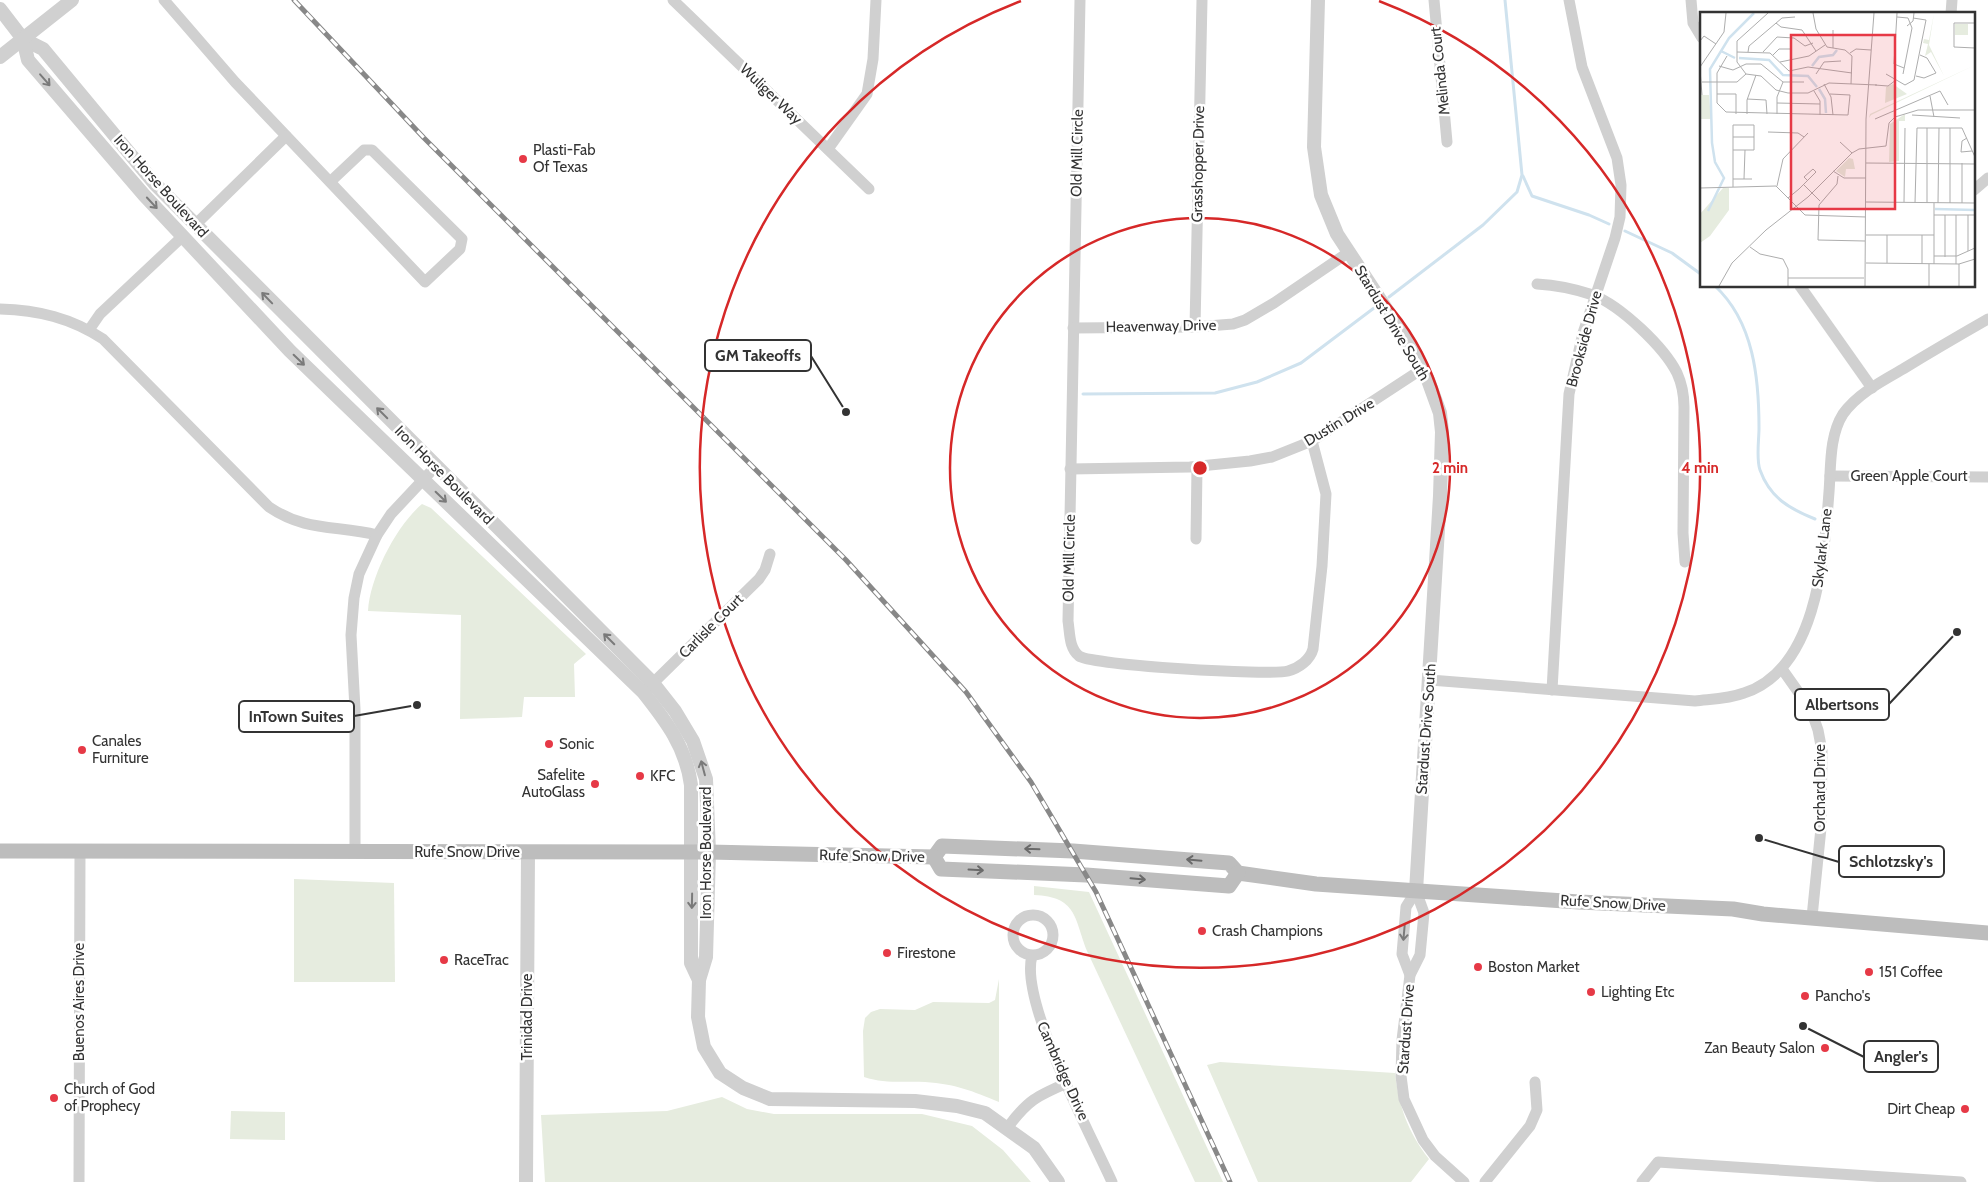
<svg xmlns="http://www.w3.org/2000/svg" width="1988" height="1182" font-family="Cabin,sans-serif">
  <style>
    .green { fill: #e6ecdf }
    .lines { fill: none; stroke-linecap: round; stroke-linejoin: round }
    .stream { stroke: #cfe2ee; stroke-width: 3 }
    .minor { stroke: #d0d0d0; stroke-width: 11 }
    .tertiary { stroke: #d0d0d0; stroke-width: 14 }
    .secondary { stroke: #bdbdbd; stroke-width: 15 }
    .rail-casing { stroke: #888; stroke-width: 5 }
    .rail { stroke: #fff; stroke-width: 3; stroke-dasharray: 9; stroke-linecap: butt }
    .oneway { stroke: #7a7a7a }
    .oneway2 { stroke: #6a6a6a }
    .ring { fill: none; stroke: #d62828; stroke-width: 2.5 }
    .poi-dot { fill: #e63946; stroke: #fff; stroke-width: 2 }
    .labels { text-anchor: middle; stroke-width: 5; stroke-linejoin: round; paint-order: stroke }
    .street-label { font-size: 15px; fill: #333; stroke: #fff }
    .poi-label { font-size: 15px; fill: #333; stroke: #fff; text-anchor: start }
    .inset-river { fill: none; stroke: #cfe2ee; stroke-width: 2.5 }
    .inset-road { fill: none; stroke: #adadad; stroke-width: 1 }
    .view { fill: #e63946; fill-opacity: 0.15; stroke: #e63946; stroke-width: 2.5 }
    .inset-edge { fill: none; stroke: #333; stroke-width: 2.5 }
    .centre { fill: #d62828; stroke: #fff; stroke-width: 2.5 }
    .ring-label { font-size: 15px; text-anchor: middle; font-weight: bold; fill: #d62828; stroke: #fff; stroke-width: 5; stroke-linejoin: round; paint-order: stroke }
    .leader { fill: none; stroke: #333; stroke-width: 2 }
    .callout-dot { fill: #333; stroke: #fff; stroke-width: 2 }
    .callout { fill: #fff; stroke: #333; stroke-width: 2 }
    .callout-label { font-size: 16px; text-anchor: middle; font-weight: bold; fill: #333 }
  </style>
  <rect width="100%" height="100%" fill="#fff"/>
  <g class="green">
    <path d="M422,504L431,508L586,654L574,664L575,697H524L522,717L460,719L461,615L368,611C370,577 396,526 422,504Z"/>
    <polygon points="294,879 394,883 395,982 294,982"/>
    <path d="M1034,886L1089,892L1223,1182H1195L1087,951C1074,917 1077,897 1034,895Z"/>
    <path d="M999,979V1102C972,1091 956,1084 925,1082C904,1081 885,1084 864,1077L863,1031L865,1018L871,1012L880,1009L915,1010L933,1002L989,1003L995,1000Z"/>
    <path d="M1220,1062L1395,1073C1399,1107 1408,1132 1429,1159L1411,1182H1258L1207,1065Z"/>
    <polygon points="722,1097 747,1109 774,1114 922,1114 972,1126 1003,1150 1031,1182 545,1182 541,1115 667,1111"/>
    <polygon points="231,1111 285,1112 285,1140 230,1139"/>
  </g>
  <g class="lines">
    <g class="stream">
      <polyline points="1523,176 1532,196 1589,215 1609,224"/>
      <polyline points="1625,231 1672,253 1702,275"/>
      <path d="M1715,286C1754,322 1759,379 1759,428C1759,440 1756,459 1760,470C1770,498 1790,509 1815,519"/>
      <polyline points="1389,297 1483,225 1517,192 1522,175 1505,0"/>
      <polyline points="1083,394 1215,393 1257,382 1301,363 1374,308"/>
    </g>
    <g class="minor">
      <polyline points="164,0 235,82 425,282 460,249 462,239 372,150 364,150 330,182"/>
      <polyline points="673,0 869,189"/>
      <path d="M1080,0L1068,621C1070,634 1069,648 1079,656C1091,665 1270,676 1288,671C1299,668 1310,660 1313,649L1322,566L1326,494L1312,441"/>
      <polyline points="1434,0 1447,142"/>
      <polyline points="1691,0 1693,23 1702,38"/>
      <polyline points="1951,14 1952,0"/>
      <polyline points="828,149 867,94 873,59 876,0"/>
      <polyline points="1974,190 1988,178"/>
      <polyline points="195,225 286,136"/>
      <path d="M1537,284C1556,285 1575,289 1593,295C1621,306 1664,347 1677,373C1682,384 1684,395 1684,407L1683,533L1685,562"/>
      <polyline points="1800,286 1872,388"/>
      <path d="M0,309C38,310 71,318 103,339L269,507C306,532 336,525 377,535"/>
      <polyline points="1195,327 1202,0"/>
      <polyline points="1073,328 1195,327 1233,324 1245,320 1274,303 1349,252"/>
      <polyline points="89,330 100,314 183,236"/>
      <polyline points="1070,469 1190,467 1250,461 1272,457 1312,441 1422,369"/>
      <polyline points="1830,476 1988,477"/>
      <polyline points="1196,539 1197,467"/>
      <polyline points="1782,669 1811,710 1818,730 1822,751 1821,828 1812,917"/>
      <path d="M1430,680L1695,701C1712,699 1728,699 1744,693C1818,669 1824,556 1829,492C1831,467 1829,436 1843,414C1857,394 1882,381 1903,369C1931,352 1960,335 1988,319"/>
      <polyline points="648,688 759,579 765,570 770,554"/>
      <polyline points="1552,690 1569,394 1583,333 1615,238 1620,217 1621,185 1617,158 1582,67 1569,0"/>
      <polyline points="355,852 355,709 351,635 354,598 359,574 377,535 391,514 436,466"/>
      <polyline points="1416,891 1424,913 1420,955 1410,975 1402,1040 1401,1076 1404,1099 1423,1140 1435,1156 1464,1182"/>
      <circle cx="1033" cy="935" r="20"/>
      <path d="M1032,956C1019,1001 1091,1135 1112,1182"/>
      <polyline points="1410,975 1402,954 1406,907 1416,891"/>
      <path d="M1008,1127C1028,1100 1037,1096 1067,1083"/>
      <polyline points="79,1182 80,851"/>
      <polyline points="1485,1182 1530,1126 1537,1110 1535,1082"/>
      <polyline points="1642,1182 1658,1162 1961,1182"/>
    </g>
    <g class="tertiary">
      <polyline points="1318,0 1314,147 1321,195 1337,234 1404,336 1428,380 1440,413 1442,432 1440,496 1416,891"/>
      <polyline points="0,9 23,39 43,49 155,184 653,683 675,711 693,741 706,779 709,852 706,957 699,980 698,1017 704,1047 720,1073 743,1088 770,1099 915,1101 957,1106 985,1113 1034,1148 1058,1182"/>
      <path d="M23,39L28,60L144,195L290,351L643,692C666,721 686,747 691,785V963L699,980"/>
      <polyline points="0,57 72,0"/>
      <polyline points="526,1182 528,852"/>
    </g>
    <g class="secondary">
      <polyline points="0,851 709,852 934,857"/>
      <polyline points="934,857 942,846 1073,851 1229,863 1238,873 1316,884 1579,902 1733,909 1763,914 1988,933"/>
      <polyline points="934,857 941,869 1086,875 1229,886 1238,873"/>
    </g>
    <defs>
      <polyline id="rail" points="294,0 424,138 846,560 966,692 1031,782 1096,892 1230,1182"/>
    </defs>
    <use href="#rail" class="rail-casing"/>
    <use href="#rail" class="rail"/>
  </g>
  <defs><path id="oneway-shaft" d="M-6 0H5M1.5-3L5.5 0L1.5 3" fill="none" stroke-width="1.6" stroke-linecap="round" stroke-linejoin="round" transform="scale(1.25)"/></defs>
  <g class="oneway">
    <use href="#oneway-shaft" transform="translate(45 80) rotate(49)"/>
    <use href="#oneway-shaft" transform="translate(152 203) rotate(47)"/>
    <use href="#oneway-shaft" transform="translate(267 298) rotate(-134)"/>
    <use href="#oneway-shaft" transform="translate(299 360) rotate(44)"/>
    <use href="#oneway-shaft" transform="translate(382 413) rotate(-135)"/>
    <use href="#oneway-shaft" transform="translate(441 497) rotate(44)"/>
    <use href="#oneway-shaft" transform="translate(609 639) rotate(-135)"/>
    <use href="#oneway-shaft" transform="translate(703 768) rotate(-105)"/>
    <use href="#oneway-shaft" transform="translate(692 901) rotate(91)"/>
    <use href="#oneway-shaft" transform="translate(1404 933) rotate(95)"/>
  </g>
  <g class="oneway2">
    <use href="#oneway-shaft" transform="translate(1032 849) rotate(-178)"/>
    <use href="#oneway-shaft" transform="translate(1194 860) rotate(-175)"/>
    <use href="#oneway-shaft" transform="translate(976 870) rotate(3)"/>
    <use href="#oneway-shaft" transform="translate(1138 879) rotate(5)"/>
  </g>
  <g class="ring">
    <circle cx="1200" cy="468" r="250"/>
    <path d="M1379 1A500 500 0 1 1 1021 1"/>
  </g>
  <g class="poi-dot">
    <circle cx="523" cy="159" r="5"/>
    <circle cx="549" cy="744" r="5"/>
    <circle cx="82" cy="750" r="5"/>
    <circle cx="640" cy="776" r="5"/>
    <circle cx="595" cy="784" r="5"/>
    <circle cx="1202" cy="931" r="5"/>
    <circle cx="887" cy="953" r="5"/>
    <circle cx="444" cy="960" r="5"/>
    <circle cx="1478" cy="967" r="5"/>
    <circle cx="1869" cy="972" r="5"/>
    <circle cx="1591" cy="992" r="5"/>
    <circle cx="1805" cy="996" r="5"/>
    <circle cx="1825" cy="1048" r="5"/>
    <circle cx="54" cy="1098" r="5"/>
    <circle cx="1965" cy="1109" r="5"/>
  </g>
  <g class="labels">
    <g class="street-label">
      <text transform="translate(1440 71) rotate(-96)" y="5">Melinda Court</text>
      <text transform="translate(771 94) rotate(44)" y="5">Wuliger Way</text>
      <text transform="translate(1077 153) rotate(-89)" y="5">Old Mill Circle</text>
      <text transform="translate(1198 164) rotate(-89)" y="5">Grasshopper Drive</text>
      <text transform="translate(161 186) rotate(48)" y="5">Iron Horse Boulevard</text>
      <text transform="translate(1392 323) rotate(59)" y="5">Stardust Drive South</text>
      <text transform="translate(1161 326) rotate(-1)" y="5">Heavenway Drive</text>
      <text transform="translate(1584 339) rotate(-75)" y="5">Brookside Drive</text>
      <text transform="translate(1339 422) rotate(-31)" y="5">Dustin Drive</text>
      <text transform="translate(444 475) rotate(45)" y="5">Iron Horse Boulevard</text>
      <text x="1909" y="481">Green Apple Court</text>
      <text transform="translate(1822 548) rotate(-83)" y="5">Skylark Lane</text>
      <text transform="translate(1069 558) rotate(-89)" y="5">Old Mill Circle</text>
      <text transform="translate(711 626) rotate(-45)" y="5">Carlisle Court</text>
      <text transform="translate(1426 729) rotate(-86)" y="5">Stardust Drive South</text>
      <text transform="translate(1820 788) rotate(-90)" y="5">Orchard Drive</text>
      <text x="467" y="857">Rufe Snow Drive</text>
      <text transform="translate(706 853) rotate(-90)" y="5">Iron Horse Boulevard</text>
      <text transform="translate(872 856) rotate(1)" y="5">Rufe Snow Drive</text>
      <text transform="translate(1613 903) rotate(3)" y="5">Rufe Snow Drive</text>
      <text transform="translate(79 1002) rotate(-90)" y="5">Buenos Aires Drive</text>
      <text transform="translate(527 1017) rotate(-90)" y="5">Trinidad Drive</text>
      <text transform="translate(1406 1029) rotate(-86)" y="5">Stardust Drive</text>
      <text transform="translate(1063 1071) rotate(66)" y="5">Cambridge Drive</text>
    </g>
    <g class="poi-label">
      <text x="533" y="155">Plasti-Fab<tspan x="533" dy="17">Of Texas</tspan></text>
      <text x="92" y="746">Canales<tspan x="92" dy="17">Furniture</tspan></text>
      <text x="559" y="749">Sonic</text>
      <text x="585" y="780" text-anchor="end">Safelite<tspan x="585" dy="17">AutoGlass</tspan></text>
      <text x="650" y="781">KFC</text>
      <text x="1212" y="936">Crash Champions</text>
      <text x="897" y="958">Firestone</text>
      <text x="454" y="965">RaceTrac</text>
      <text x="1488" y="972">Boston Market</text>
      <text x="1879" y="977">151 Coffee</text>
      <text x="1601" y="997">Lighting Etc</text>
      <text x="1815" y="1001">Pancho's</text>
      <text x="1815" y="1053" text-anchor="end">Zan Beauty Salon</text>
      <text x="64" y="1094">Church of God<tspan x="64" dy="17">of Prophecy</tspan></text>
      <text x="1955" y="1114" text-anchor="end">Dirt Cheap</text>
    </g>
  </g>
  <g transform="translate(1700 12)">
    <rect width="275" height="275" fill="#fff"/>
    <path d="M234,1L229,33L244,64L231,40L225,44L228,32L223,31L224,27L229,28ZM255,12H268V23H255ZM275,53L171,103L169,106L170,102ZM193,72L207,82L185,91L186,75ZM0,83H9L11,107H0ZM205,102V109H199V149L189,150L190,112ZM149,146L153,147L155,157H146L145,165L136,159ZM23,176H29V198L10,224L0,231V202Z" fill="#e6ecdf"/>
    <path class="inset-river" d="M21,39L35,46M39,46L69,48L83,63L108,64L117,75M112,54L119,45L133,43L137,38M119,77L125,87L126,101M235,197L275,198M8,199L24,166L15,150L12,131L10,57L29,26L54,1"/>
    <path class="inset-road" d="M68,1L37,29V50L46,62L61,64L76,78L88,81H108L129,71L177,73M113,1L116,17L127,35L145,38L152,44L151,72M197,1L194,52L204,56M197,5L208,6L212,16L203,62M76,11L81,15L102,18L116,39M275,11H254V35L275,36M207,14L213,9L214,1M0,29L4,24L16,32M133,36V18M37,40L70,41L89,59L108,55L152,61M48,40L49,34L82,6L95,5M63,40L77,25L94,26L105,34L113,31M150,41L156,37L171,38M73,43L79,37H90M27,44L17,61V91L26,100L148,103L150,83L130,82M80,50L109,44L125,33M19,54L33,58L46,52H61L83,70H104M0,55L24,20L26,1M0,58L2,83M116,62L124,50L141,49M186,62L205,73L214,68L226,8L213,6M216,64L224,66L236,61L227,46L220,43M2,70H37L46,62M124,72L131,85L133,103M175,73L188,74L196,68M114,79L120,89V103M17,82H36V102M230,84L234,105M47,87L66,88L67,102M77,91L120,92M47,102V88L56,63M77,102V85L83,70M212,103L260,106M175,107L240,79L248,93M68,120L98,121L104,125M33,125H54M267,126L262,129L261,140L272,139M140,130L152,141M33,138H54V113H33V175M166,151L275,152M133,159L144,166H166M138,164L137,172L119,193L118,228L165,229M33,167H52M44,167L45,138M103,172L120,189M77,174L83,147L108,121M0,176L76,174L105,203L166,205M88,186L99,177L116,160L113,157L104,165L107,168M166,190L275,191M204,190L205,116M215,191L217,116H262L275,145M227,191V116M238,191L239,116M250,191V116M262,191V151M234,203H275M166,223H234M187,223V251M222,223V252M50,235L60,242L83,247L88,257V274M268,239V203M234,244H257L275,236M245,245V203M166,251L259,252L275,247M234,252V191M256,252V203M88,266H164M19,274L32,251L66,218L108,185L152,141L159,137L186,134L189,111L195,105L218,98H275M165,274L166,107L174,1M229,274V252M259,274V252"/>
    <path class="view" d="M91,23H195V197H91Z"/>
    <rect width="275" height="275" class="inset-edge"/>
  </g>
  <circle cx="1200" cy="468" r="8" class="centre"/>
  <g class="ring-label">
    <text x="1450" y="473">2 min</text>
    <text x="1700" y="473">4 min</text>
  </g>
  <path class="leader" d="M846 412L811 356M1957 632L1889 704M417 705L354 716M1759 838L1839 862M1803 1026L1864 1057"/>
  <g class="callout-dot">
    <circle cx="846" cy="412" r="5"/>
    <circle cx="1957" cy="632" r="5"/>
    <circle cx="417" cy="705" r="5"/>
    <circle cx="1759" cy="838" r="5"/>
    <circle cx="1803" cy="1026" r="5"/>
  </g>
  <g class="callout">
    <rect x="705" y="340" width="106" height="31" rx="5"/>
    <rect x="1795" y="689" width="94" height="31" rx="5"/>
    <rect x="239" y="701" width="115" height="31" rx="5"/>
    <rect x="1839" y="846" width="105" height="31" rx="5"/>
    <rect x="1864" y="1041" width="74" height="31" rx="5"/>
  </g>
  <g class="callout-label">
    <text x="758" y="361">GM Takeoffs</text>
    <text x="1842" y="710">Albertsons</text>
    <text x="296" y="722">InTown Suites</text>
    <text x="1891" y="867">Schlotzsky's</text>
    <text x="1901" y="1062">Angler's</text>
  </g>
</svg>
